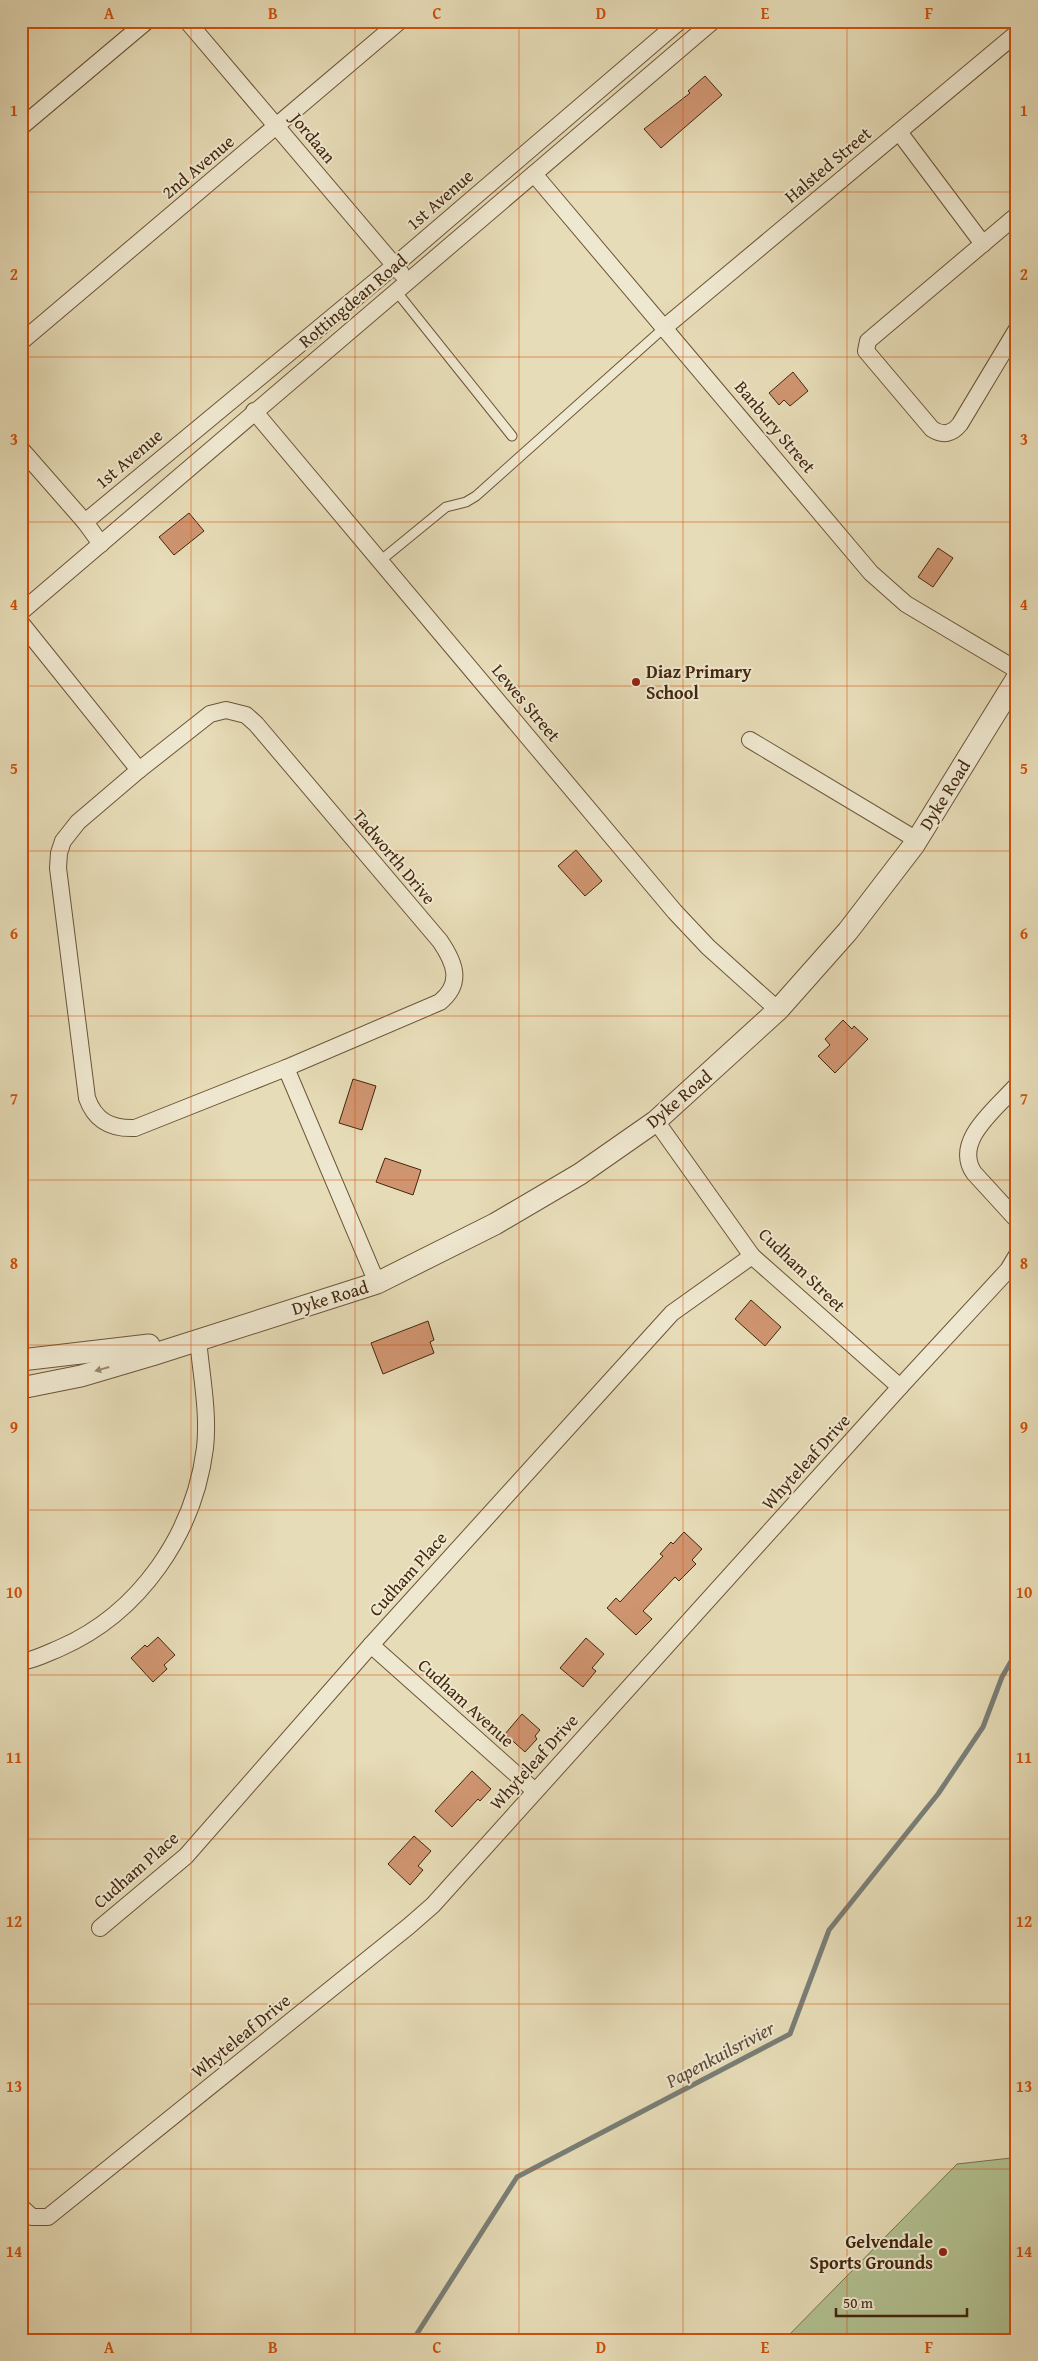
<svg xmlns="http://www.w3.org/2000/svg" width="1038" height="2361" font-family="'Gentium Book Plus',serif">
  <style>
    .park { fill: #b2c191; stroke: #7a7450 }
    .lines { fill: none; stroke-linecap: round; stroke-linejoin: round }
    .stream { stroke: #797e76; stroke-width: 5 }
    .building { fill: #cf9571; stroke: #43260e }
    .service-casing { stroke: #6c5438; stroke-width: 11 }
    .minor-casing { stroke: #6c5438; stroke-width: 18 }
    .tertiary-casing { stroke: #6c5438; stroke-width: 23 }
    .service { stroke: #efe8d0; stroke-width: 9 }
    .minor { stroke: #efe8d0; stroke-width: 16 }
    .tertiary { stroke: #efe8d0; stroke-width: 21 }
    .oneway { fill: #99876f }
    .grid { fill: none; stroke: #cf510c; stroke-width: 1; stroke-opacity: 0.55 }
    .poi-dot { fill: #8f2418; stroke: #efe8d0; stroke-width: 2 }
    .labels { text-anchor: middle; stroke-width: 4; stroke-linejoin: round; paint-order: stroke }
    .street-label { font-size: 18px; fill: #43260e; stroke: #efe8d0 }
    .poi-label { font-size: 18px; font-weight: bold; fill: #43260e; stroke: #efe8d0; text-anchor: start }
    .water-label { font-size: 19px; font-style: italic; fill: #5a4a39; stroke: #efe8d0 }
    .neatline { fill: none; stroke: #cf510c; stroke-width: 2 }
    .grid-label { font-size: 16px; text-anchor: middle; font-weight: bold; fill: #cf510c }
  </style>
  <rect width="100%" height="100%" fill="#e6dcb7"/>
  <filter id="stains"><feTurbulence type="fractalNoise" baseFrequency=".004" numOctaves="4"/><feColorMatrix values="0 0 0 0 .2 0 0 0 0 .09 0 0 0 0 .02 0 0 0 .5 -.17"/></filter>
  <radialGradient id="worn" r=".72"><stop offset=".6" stop-color="#630" stop-opacity="0"/><stop offset="1" stop-color="#630" stop-opacity=".3"/></radialGradient>
  <polygon class="park" points="1011,2158 1017,2164 1017,2340 784,2340 957,2164"/>
  <g class="lines">
    <polyline class="stream" points="413,2340 517,2177 790,2034 829,1930 938,1794 983,1727 1002,1677 1017,1651"/>
  </g>
  <g class="building">
    <polygon points="705,76 722,95 661,148 644,129 690,93 688,91"/>
    <polygon points="793,372 808,391 790,406 784,400 779,405 769,393"/>
    <polygon points="189,513 204,531 174,555 159,537"/>
    <polygon points="938,548 953,558 933,587 918,577"/>
    <polygon points="576,850 602,881 585,896 558,866"/>
    <polygon points="843,1020 852,1029 854,1026 868,1039 835,1073 818,1056 830,1045 825,1039"/>
    <polygon points="353,1079 376,1086 362,1130 339,1123"/>
    <polygon points="385,1158 421,1170 413,1195 376,1182"/>
    <polygon points="751,1300 781,1327 765,1346 735,1319"/>
    <polygon points="428,1321 434,1340 430,1342 434,1353 383,1374 371,1343"/>
    <polygon points="684,1532 702,1549 692,1560 696,1564 679,1581 675,1577 643,1611 652,1619 636,1635 607,1608 616,1598 620,1602 663,1556 660,1554 671,1542 673,1544"/>
    <polygon points="158,1637 175,1655 164,1665 167,1669 153,1682 131,1658 145,1645 147,1647"/>
    <polygon points="586,1638 604,1654 592,1668 596,1671 583,1687 560,1668"/>
    <polygon points="522,1714 540,1730 535,1736 537,1739 525,1752 505,1734"/>
    <polygon points="472,1771 491,1789 480,1801 478,1799 452,1827 435,1811"/>
    <polygon points="414,1836 431,1851 418,1866 423,1870 410,1885 388,1864"/>
  </g>
  <g class="lines">
    <defs>
      <g id="service">
        <polyline points="396,291 512,436"/>
        <polyline points="380,561 446,507 466,502 476,496 665,327"/>
      </g>
      <g id="minor">
        <polyline points="187,21 401,273"/>
        <polyline points="21,127 147,21"/>
        <polyline points="899,132 983,244"/>
        <polyline points="534,174 871,573 906,604 1017,670"/>
        <path d="M1017,215L868,341L866,351L932,429C943,436 952,434 960,424L1017,329"/>
        <polyline points="665,327 1017,33"/>
        <polyline points="21,342 400,21"/>
        <polyline points="254,411 675,912 708,947 778,1010"/>
        <polyline points="21,449 85,522 101,544"/>
        <polyline points="85,522 394,266 680,21"/>
        <polyline points="21,612 713,21"/>
        <polyline points="21,623 139,770"/>
        <path d="M226,710L246,715L256,724L440,941C455,963 463,983 440,1002L286,1068L135,1128C111,1129 95,1121 87,1098L58,868L59,853L63,841L78,822L139,770L210,714Z"/>
        <polyline points="750,740 917,840"/>
        <polyline points="286,1068 377,1283"/>
        <path d="M1017,1085C997,1108 952,1141 974,1173L1017,1220"/>
        <polyline points="656,1121 752,1256 900,1387"/>
        <polyline points="371,1645 535,1791"/>
        <path d="M21,1662C35,1660 48,1653 60,1648C140,1613 194,1534 205,1448C209,1413 201,1374 198,1339"/>
        <polyline points="100,1928 186,1856 371,1645 672,1313 752,1256"/>
        <polyline points="21,2207 32,2217 48,2217 409,1926 433,1905 900,1387 1008,1270 1017,1255"/>
      </g>
      <g id="tertiary">
        <polyline points="21,1360 149,1345"/>
        <polyline points="21,1388 81,1376 152,1355 377,1283 495,1224 580,1174 656,1121 778,1010 848,931 914,845 1017,678"/>
      </g>
    </defs>
    <use href="#service" class="service-casing"/>
    <use href="#minor" class="minor-casing"/>
    <use href="#tertiary" class="tertiary-casing"/>
    <use href="#service" class="service"/>
    <use href="#minor" class="minor"/>
    <use href="#tertiary" class="tertiary"/>
  </g>
  <defs><path id="oneway-solid" d="M-6-.8H1V-3.2L6.5 0L1 3.2V.8H-6Z" transform="scale(1.25)"/></defs>
  <use class="oneway" href="#oneway-solid" transform="translate(102 1369) rotate(164)"/>
  <path class="grid" d="M191,21V2340M355,21V2340M519,21V2340M683,21V2340M847,21V2340M21,192H1017M21,357H1017M21,522H1017M21,686H1017M21,851H1017M21,1016H1017M21,1180H1017M21,1345H1017M21,1510H1017M21,1675H1017M21,1839H1017M21,2004H1017M21,2169H1017"/>
  <g class="poi-dot">
    <circle cx="636" cy="682" r="5"/>
    <circle cx="943" cy="2252" r="5"/>
  </g>
  <g class="labels">
    <g class="street-label">
      <text transform="translate(313 138) rotate(50)" y="6">Jordaan</text>
      <text transform="translate(828 165) rotate(-40)" y="6">Halsted Street</text>
      <text transform="translate(198 167) rotate(-40)" y="6">2nd Avenue</text>
      <text transform="translate(440 200) rotate(-41)" y="6">1st Avenue</text>
      <text transform="translate(353 301) rotate(-40)" y="6">Rottingdean Road</text>
      <text transform="translate(775 427) rotate(50)" y="6">Banbury Street</text>
      <text transform="translate(129 459) rotate(-40)" y="6">1st Avenue</text>
      <text transform="translate(526 703) rotate(50)" y="6">Lewes Street</text>
      <text transform="translate(945 795) rotate(-58)" y="6">Dyke Road</text>
      <text transform="translate(394 857) rotate(50)" y="6">Tadworth Drive</text>
      <text transform="translate(679 1099) rotate(-40)" y="6">Dyke Road</text>
      <text transform="translate(802 1270) rotate(44)" y="6">Cudham Street</text>
      <text transform="translate(330 1298) rotate(-17)" y="6">Dyke Road</text>
      <text transform="translate(806 1462) rotate(-48)" y="6">Whyteleaf Drive</text>
      <text transform="translate(408 1574) rotate(-48)" y="6">Cudham Place</text>
      <text transform="translate(466 1703) rotate(42)" y="6">Cudham Avenue</text>
      <text transform="translate(534 1762) rotate(-48)" y="6">Whyteleaf Drive</text>
      <text transform="translate(136 1870) rotate(-41)" y="6">Cudham Place</text>
      <text transform="translate(241 2036) rotate(-39)" y="6">Whyteleaf Drive</text>
    </g>
    <g class="poi-label">
      <text x="646" y="678">Diaz Primary<tspan x="646" dy="21">School</tspan></text>
      <text x="933" y="2248" text-anchor="end">Gelvendale<tspan x="933" dy="21">Sports Grounds</tspan></text>
    </g>
    <g class="water-label">
      <text transform="translate(720 2054) rotate(-28)" y="7">Papenkuilsrivier</text>
    </g>
  </g>
  <rect width="1038" height="2361" fill="none" stroke="#e6dcb7" stroke-width="55"/>
  <path d="M836 2308v8h131v-8" fill="none" stroke="#43260e" stroke-width="2.5"/>
  <text x="843" y="2308" font-size="15" fill="#43260e" stroke="#efe8d0" stroke-width="4" paint-order="stroke">50 m</text>
  <rect x="28" y="28" width="982" height="2306" class="neatline"/>
  <g class="grid-label">
    <text x="109" y="19">A</text>
    <text x="273" y="19">B</text>
    <text x="437" y="19">C</text>
    <text x="601" y="19">D</text>
    <text x="765" y="19">E</text>
    <text x="929" y="19">F</text>
    <text x="14" y="116">1</text>
    <text x="1024" y="116">1</text>
    <text x="14" y="280">2</text>
    <text x="1024" y="280">2</text>
    <text x="14" y="445">3</text>
    <text x="1024" y="445">3</text>
    <text x="14" y="610">4</text>
    <text x="1024" y="610">4</text>
    <text x="14" y="774">5</text>
    <text x="1024" y="774">5</text>
    <text x="14" y="939">6</text>
    <text x="1024" y="939">6</text>
    <text x="14" y="1104">7</text>
    <text x="1024" y="1104">7</text>
    <text x="14" y="1269">8</text>
    <text x="1024" y="1269">8</text>
    <text x="14" y="1433">9</text>
    <text x="1024" y="1433">9</text>
    <text x="14" y="1598">10</text>
    <text x="1024" y="1598">10</text>
    <text x="14" y="1763">11</text>
    <text x="1024" y="1763">11</text>
    <text x="14" y="1927">12</text>
    <text x="1024" y="1927">12</text>
    <text x="14" y="2092">13</text>
    <text x="1024" y="2092">13</text>
    <text x="14" y="2257">14</text>
    <text x="1024" y="2257">14</text>
    <text x="109" y="2353">A</text>
    <text x="273" y="2353">B</text>
    <text x="437" y="2353">C</text>
    <text x="601" y="2353">D</text>
    <text x="765" y="2353">E</text>
    <text x="929" y="2353">F</text>
  </g>
  <rect width="100%" height="100%" filter="url(#stains)"/>
  <rect width="100%" height="100%" fill="url(#worn)"/>
</svg>
